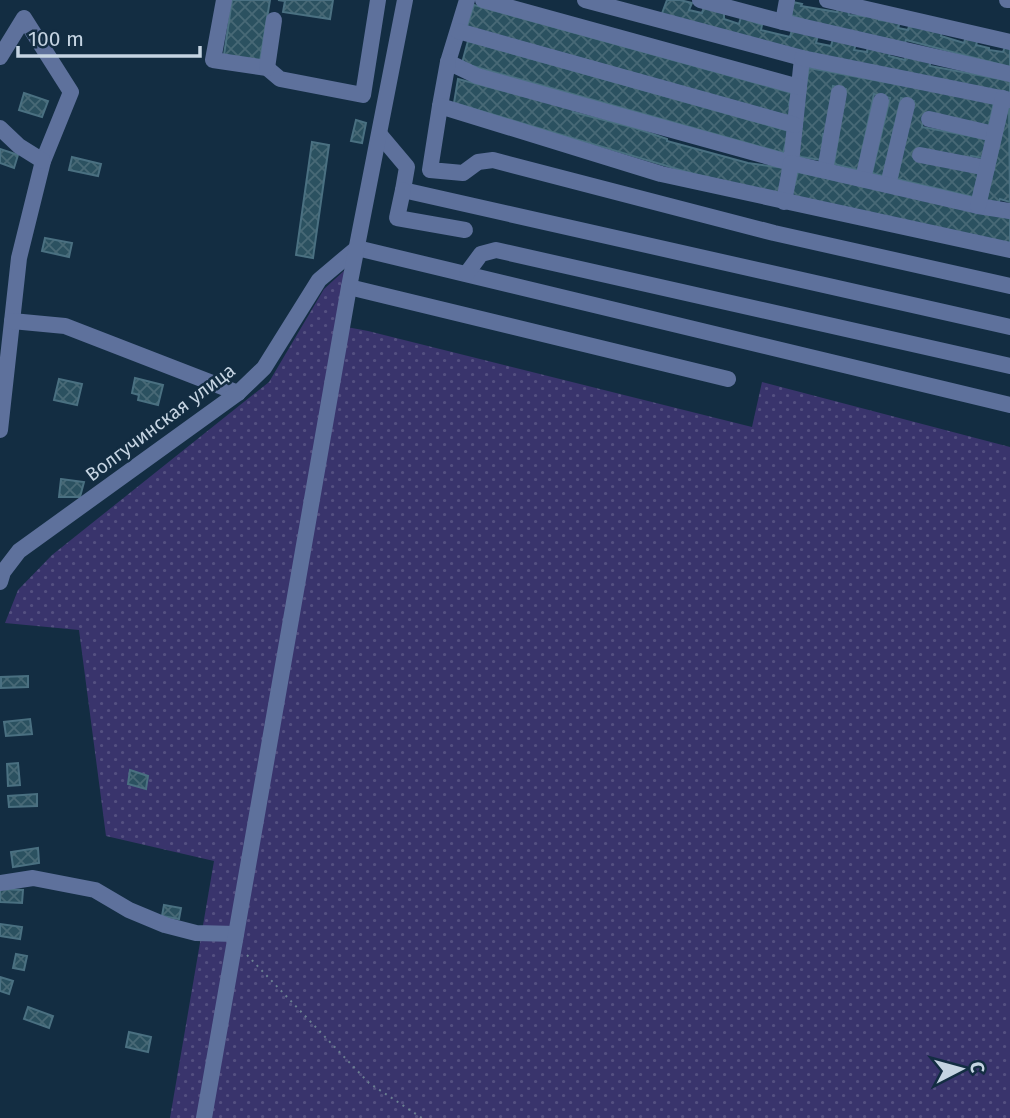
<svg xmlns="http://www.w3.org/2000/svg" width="1010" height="1118" font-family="'Fira Sans',sans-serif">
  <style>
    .grass { fill: url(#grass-dots) }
    .building { fill: url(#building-cross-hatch); stroke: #4a7081; stroke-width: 2 }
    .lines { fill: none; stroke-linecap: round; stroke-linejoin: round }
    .path { stroke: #6b7f91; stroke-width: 2; stroke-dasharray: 2 5; stroke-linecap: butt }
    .minor { stroke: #5e719c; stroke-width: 16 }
    .labels { text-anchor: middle; stroke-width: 5; stroke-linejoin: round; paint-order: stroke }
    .street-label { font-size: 19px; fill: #c5d4e2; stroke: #132d42 }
  </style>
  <defs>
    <pattern id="grass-dots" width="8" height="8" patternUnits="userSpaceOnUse" patternTransform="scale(1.75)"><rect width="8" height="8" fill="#39346c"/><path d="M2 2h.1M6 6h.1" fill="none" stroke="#545081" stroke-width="1.8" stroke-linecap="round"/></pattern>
    <pattern id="building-cross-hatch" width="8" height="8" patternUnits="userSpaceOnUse" patternTransform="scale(1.75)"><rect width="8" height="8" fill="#2b5160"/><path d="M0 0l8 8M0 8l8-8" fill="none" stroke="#486976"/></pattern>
  </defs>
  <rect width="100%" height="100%" fill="#132d42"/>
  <polygon class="grass" points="347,268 336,325 368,331 752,427 762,382 1010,447 1010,1118 170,1118 214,861 106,836 79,630 5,623 18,590 52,555 269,382 324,289"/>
  <g class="building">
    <polygon points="232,0 270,0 260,61 224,55"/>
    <polygon points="278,0 333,0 330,19 283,12 285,1"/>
    <polygon points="667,0 680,0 692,3 689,10 702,13 704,7 724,13 724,19 739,24 741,17 762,25 761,30 790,37 792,30 818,35 816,43 831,46 833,39 856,44 854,50 867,52 868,46 891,50 889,56 905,60 906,53 930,58 930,66 1010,81 1010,94 778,47 661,16"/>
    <polygon points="793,2 802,4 801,6 837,12 838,8 848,10 849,15 879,17 879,20 900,22 898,28 908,30 909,26 942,30 941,36 964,43 966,36 978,39 976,45 989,48 989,50 1003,52 1006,44 1010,46 1010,67 906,40 905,43 809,22 791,15"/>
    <polygon points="474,5 792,93 789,105 794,107 791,117 467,27"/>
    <polygon points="468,41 789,131 783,153 462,63"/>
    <polygon points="809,68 994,102 988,129 925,113 922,127 986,139 983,158 971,156 970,160 979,172 973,197 897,179 914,101 901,98 883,176 872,173 890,98 874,94 858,170 834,164 846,89 833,86 825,134 823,134 822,160 794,156"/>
    <polygon points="458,79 574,109 573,112 635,128 667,139 667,141 748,163 785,168 782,195 694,174 454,103"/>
    <polygon points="24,93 48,101 42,117 19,110"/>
    <polygon points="1009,103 1010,202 1000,199 998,204 986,202"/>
    <polygon points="356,120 366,123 362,143 351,141"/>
    <polygon points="312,142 329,145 313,258 296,255"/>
    <polygon points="0,149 18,155 14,168 0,163"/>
    <polygon points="72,157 101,164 98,176 69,170"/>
    <polygon points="798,172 1010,218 1010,245 791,197"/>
    <polygon points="45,238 72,243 69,257 42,251"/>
    <polygon points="135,378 163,385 158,405 138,400 139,395 132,393"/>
    <polygon points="59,379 82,384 77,405 54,400"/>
    <polygon points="61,479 84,482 80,497 59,497"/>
    <polygon points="28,676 28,687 1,688 1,677"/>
    <polygon points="30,719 32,734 6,736 4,722"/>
    <polygon points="18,763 20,785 8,786 7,764"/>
    <polygon points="130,770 148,776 146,789 128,784"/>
    <polygon points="37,794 37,806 9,807 8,796"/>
    <polygon points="38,848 39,863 13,867 11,852"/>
    <polygon points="0,889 23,890 22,903 0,902"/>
    <polygon points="164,905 181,908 179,919 162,916"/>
    <polygon points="0,924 22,927 20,939 0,936"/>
    <polygon points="16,954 27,956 24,970 13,968"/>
    <polygon points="0,977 13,981 9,994 0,991"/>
    <polygon points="28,1007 53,1016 49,1028 24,1019"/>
    <polygon points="129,1032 151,1037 148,1052 126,1047"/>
  </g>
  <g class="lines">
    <polyline class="path" points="247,955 369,1083 422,1118"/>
    <g class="minor">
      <polyline points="224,0 213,60 267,68 280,79 363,95 378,0"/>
      <polyline points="467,0 448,62 477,76 791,163 802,58 585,0"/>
      <polyline points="483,0 799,87"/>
      <polyline points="700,0 783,22"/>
      <polyline points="787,0 783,22 1010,74"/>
      <polyline points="827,0 1010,42"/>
      <polyline points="1007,0 1010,0"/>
      <polyline points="458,31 795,125"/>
      <polyline points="0,57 24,18 71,92 43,161 19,258 0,430"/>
      <polyline points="802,58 1010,100"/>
      <polyline points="267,68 274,20"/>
      <polyline points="440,106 448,62"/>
      <polyline points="929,119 994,134"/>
      <polyline points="0,128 19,146 43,161"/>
      <polyline points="380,135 407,167 403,190 1010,327"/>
      <polyline points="920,155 987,168"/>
      <polyline points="825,170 839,93"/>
      <polyline points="863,179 881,101"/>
      <polyline points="888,185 907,105"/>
      <polyline points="403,190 397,218 465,230"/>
      <polyline points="784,202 791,163 978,206 1010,211"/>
      <polyline points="978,206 1003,98"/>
      <polyline points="357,248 1010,405"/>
      <polyline points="1010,250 661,174 440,106 430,170 463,173 478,162 493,160 774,233 1010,286"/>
      <polyline points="467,273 481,254 496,250 1010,366"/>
      <polyline points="349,287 728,379"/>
      <polyline points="12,321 65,326 238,393"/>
      <polyline points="0,582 3,572 19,551 238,393 264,368 319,280 357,248"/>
      <polyline points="0,883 33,878 95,890 129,910 165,925 196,933 236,934"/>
      <polyline points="204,1118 349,287 405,0"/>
    </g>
  </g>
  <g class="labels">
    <g class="street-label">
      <text transform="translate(160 422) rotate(-37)" y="7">Волгучинская улица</text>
    </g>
  </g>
  <g transform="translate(961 1069) rotate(84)" stroke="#132d42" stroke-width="5" paint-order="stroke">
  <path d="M0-5L12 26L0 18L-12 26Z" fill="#c5d4e2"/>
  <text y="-10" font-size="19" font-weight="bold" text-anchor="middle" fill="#c5d4e2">С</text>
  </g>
  <path d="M18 46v10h182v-10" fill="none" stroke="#c5d4e2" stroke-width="3.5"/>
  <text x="28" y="46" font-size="21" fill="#c5d4e2" stroke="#132d42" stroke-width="5" paint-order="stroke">100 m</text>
</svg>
